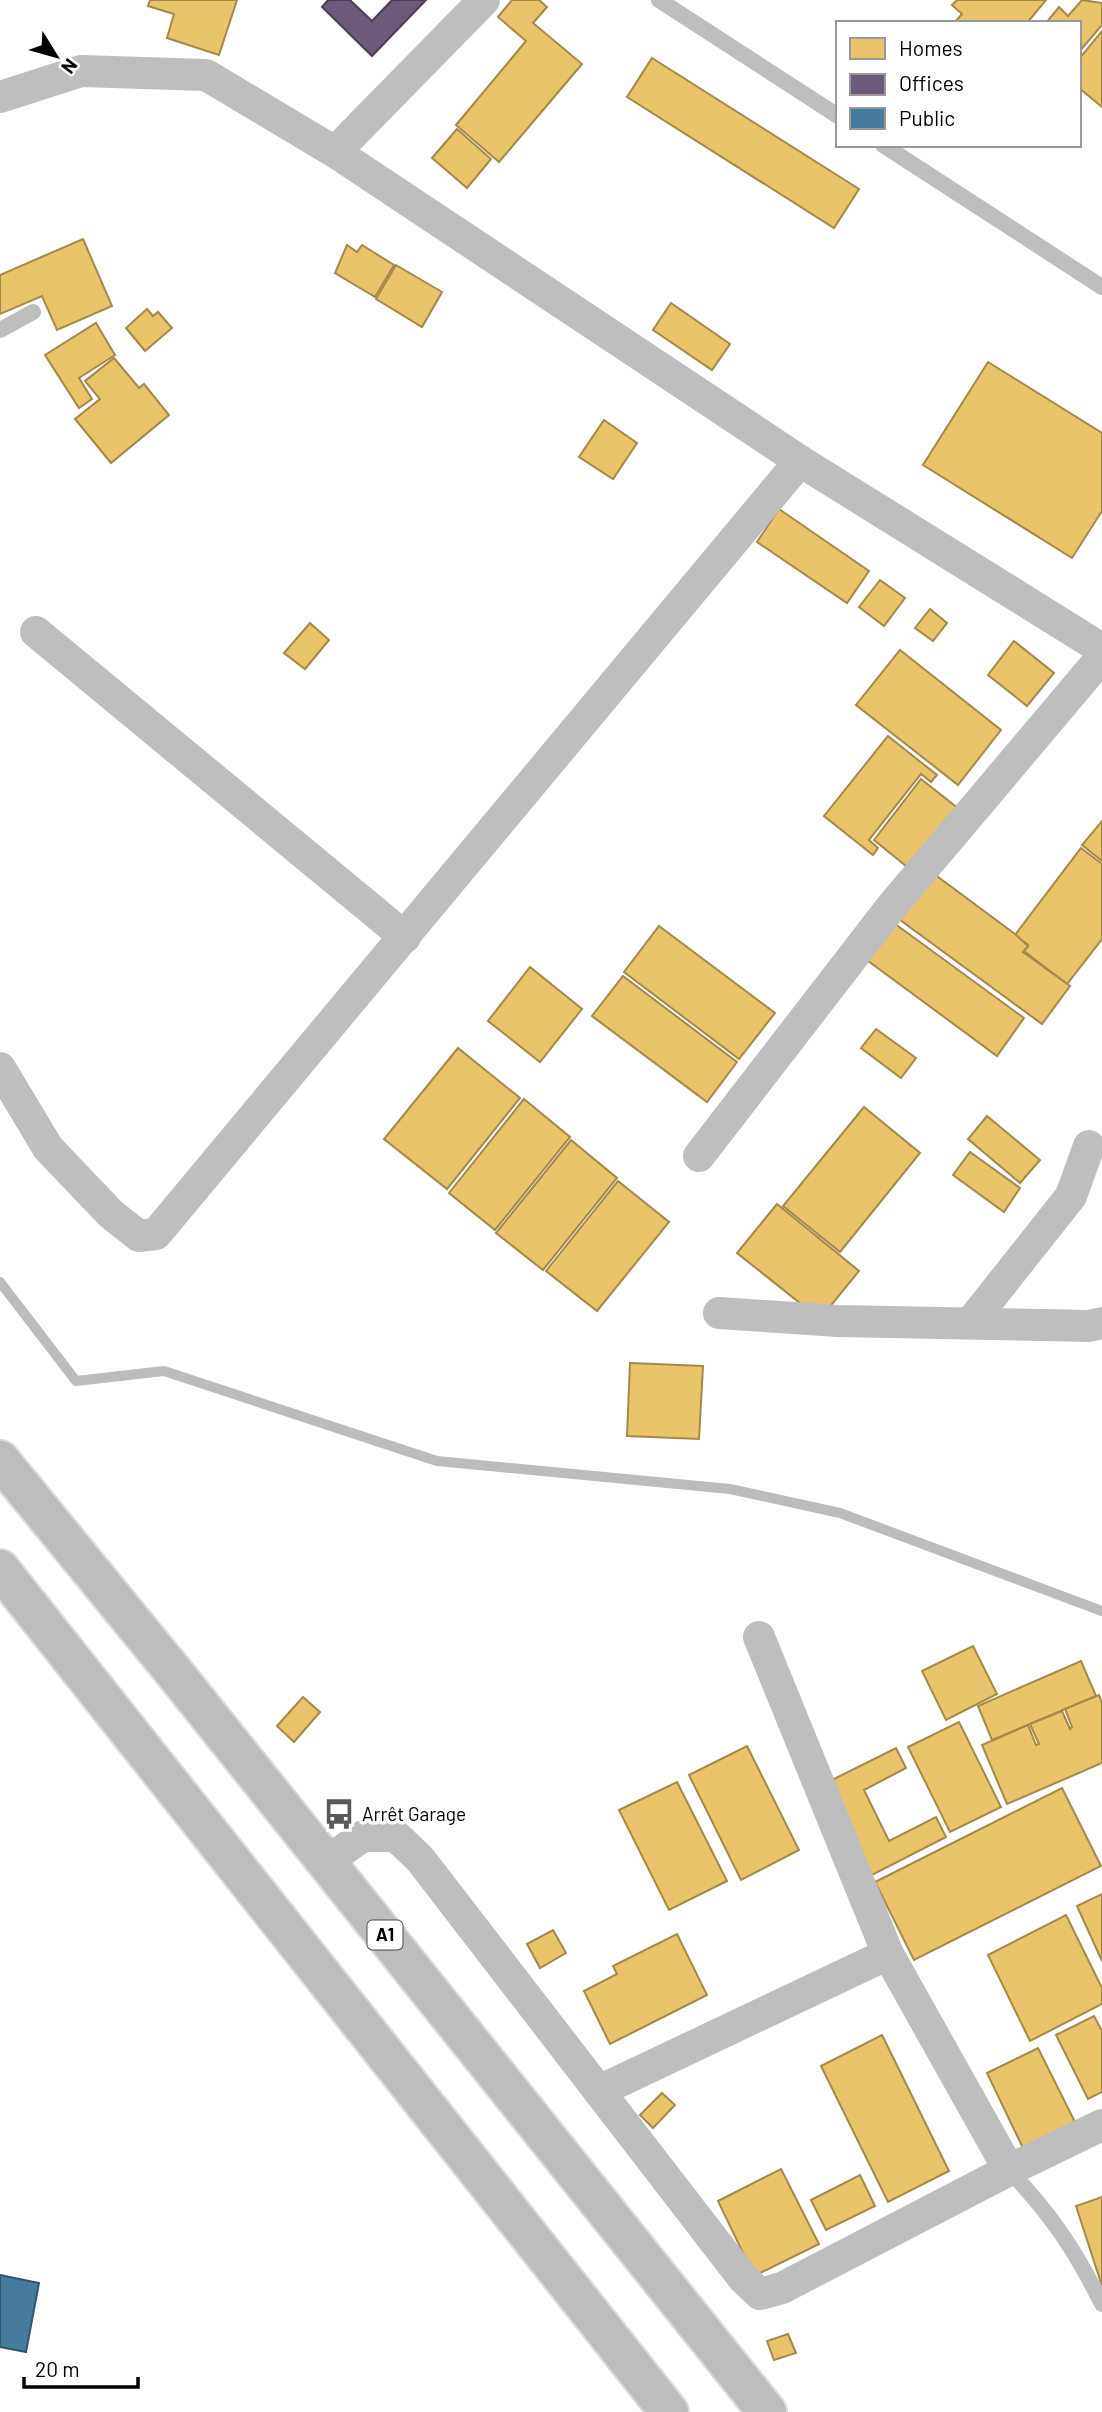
<svg xmlns="http://www.w3.org/2000/svg" width="1102" height="2412" font-family="Barlow,sans-serif">
  <style>
    .homes { fill: #e9c46a; stroke: #a3894a; stroke-width: 2 }
    .offices { fill: #6d597a; stroke: #4c3e55; stroke-width: 2 }
    .public { fill: #457b9d; stroke: #30566e; stroke-width: 2 }
    .lines { fill: none; stroke-linecap: round; stroke-linejoin: round }
    .stream { stroke: #bcbcbc; stroke-width: 10 }
    .primary-casing { stroke: #dbdbdb; stroke-width: 42 }
    .lane { stroke: #bebebe; stroke-width: 16 }
    .street { stroke: #bebebe; stroke-width: 32 }
    .primary { stroke: #bdbdbd; stroke-width: 38 }
    .labels { text-anchor: middle; stroke-width: 7; stroke-linejoin: round; paint-order: stroke }
    .shield { fill: #fff; stroke: #4c4c4c; stroke-width: 2 }
    .shield-label { font-size: 18px; font-weight: bold; fill: #000 }
    .poi-label { font-size: 19px; fill: #000; stroke: #fff; text-anchor: start }
  </style>
  <rect width="100%" height="100%" fill="#fff"/>
  <g class="homes">
    <polygon points="150,0 237,0 219,55 167,38 174,14 148,6"/>
    <polygon points="512,0 539,0 547,7 533,23 582,64 499,162 456,125 526,41 498,17"/>
    <polygon points="957,0 1046,0 1027,23 954,23 962,14 952,5"/>
    <polygon points="1082,0 1102,3 1102,25 1079,52 1079,23 1046,23 1059,7 1068,16"/>
    <polygon points="1102,31 1102,107 1079,88 1079,59"/>
    <polygon points="652,58 859,189 834,228 627,97"/>
    <polygon points="457,129 491,159 467,188 432,158"/>
    <polygon points="83,239 112,306 57,330 42,296 0,314 0,275"/>
    <polygon points="347,245 357,252 362,245 394,265 375,297 335,273"/>
    <polygon points="396,265 442,292 422,327 376,299"/>
    <polygon points="671,303 730,344 712,370 653,330"/>
    <polygon points="147,309 153,316 158,312 172,328 145,351 126,328"/>
    <polygon points="96,323 115,355 79,378 92,399 79,408 45,355"/>
    <polygon points="114,358 139,388 144,384 169,415 111,463 75,419 100,399 85,381"/>
    <polygon points="988,362 1102,433 1102,511 1072,558 923,465"/>
    <polygon points="604,420 637,443 613,479 579,457"/>
    <polygon points="779,509 869,571 847,603 757,542"/>
    <polygon points="880,580 905,598 884,626 859,607"/>
    <polygon points="930,609 947,623 933,641 915,628"/>
    <polygon points="310,623 329,640 305,669 284,653"/>
    <polygon points="1014,641 1054,673 1027,706 988,675"/>
    <polygon points="900,650 1001,730 958,785 856,705"/>
    <polygon points="888,736 937,775 931,782 921,774 869,840 878,848 873,855 824,816"/>
    <polygon points="921,779 964,813 916,874 874,840"/>
    <polygon points="1102,821 1102,861 1082,845"/>
    <polygon points="1081,848 1102,864 1102,939 1067,984 1024,951 1028,945 1015,935"/>
    <polygon points="926,868 1015,934 1028,946 1023,952 1070,986 1042,1024 892,914"/>
    <polygon points="887,918 1024,1018 997,1056 860,955"/>
    <polygon points="659,926 775,1013 739,1059 624,972"/>
    <polygon points="530,967 582,1009 540,1062 488,1021"/>
    <polygon points="623,976 737,1062 707,1102 592,1016"/>
    <polygon points="876,1029 916,1058 901,1078 861,1048"/>
    <polygon points="458,1048 520,1098 447,1189 384,1139"/>
    <polygon points="524,1099 570,1137 495,1230 449,1193"/>
    <polygon points="864,1107 920,1153 840,1252 783,1206"/>
    <polygon points="987,1116 1040,1160 1020,1183 968,1139"/>
    <polygon points="571,1140 617,1178 543,1270 496,1233"/>
    <polygon points="970,1152 1020,1188 1004,1212 953,1175"/>
    <polygon points="618,1181 669,1222 597,1311 546,1271"/>
    <polygon points="777,1204 859,1271 820,1319 737,1253"/>
    <polygon points="630,1363 703,1366 699,1439 627,1436"/>
    <polygon points="973,1646 997,1694 946,1720 922,1671"/>
    <polygon points="1081,1661 1096,1696 992,1740 978,1706"/>
    <polygon points="1099,1695 1102,1703 1102,1763 1007,1804 982,1745 1028,1725 1036,1745 1039,1744 1030,1724 1062,1711 1070,1729 1072,1727 1065,1709"/>
    <polygon points="303,1697 320,1712 294,1742 277,1726"/>
    <polygon points="959,1722 1001,1807 950,1832 908,1747"/>
    <polygon points="747,1746 799,1850 741,1880 689,1775"/>
    <polygon points="896,1748 906,1768 864,1790 889,1841 936,1817 946,1837 872,1875 826,1783"/>
    <polygon points="677,1782 727,1881 669,1910 619,1810"/>
    <polygon points="1062,1788 1101,1866 914,1960 875,1882"/>
    <polygon points="1102,1894 1102,1961 1077,1906"/>
    <polygon points="1066,1915 1102,1988 1102,2004 1030,2041 988,1955"/>
    <polygon points="553,1930 566,1953 540,1968 527,1944"/>
    <polygon points="677,1934 707,1995 610,2044 584,1991 617,1974 613,1966"/>
    <polygon points="1094,2016 1102,2031 1102,2092 1088,2099 1056,2035"/>
    <polygon points="882,2035 949,2171 888,2202 821,2066"/>
    <polygon points="1038,2048 1075,2122 1023,2148 987,2073"/>
    <polygon points="662,2093 675,2105 653,2128 640,2115"/>
    <polygon points="781,2169 819,2244 754,2276 718,2201"/>
    <polygon points="860,2175 875,2206 826,2230 811,2200"/>
    <polygon points="1102,2197 1102,2286 1076,2206"/>
    <polygon points="788,2334 796,2353 774,2360 767,2341"/>
  </g>
  <polygon class="offices" points="328,0 350,0 372,21 392,0 426,0 372,56 322,7"/>
  <polygon class="public" points="0,2275 39,2283 26,2352 0,2347"/>
  <g class="lines">
    <polyline class="stream" points="0,1282 76,1381 164,1371 437,1461 730,1489 840,1513 1102,1611"/>
    <defs>
      <g id="primary">
        <polyline points="0,1460 177,1676 767,2412"/>
        <polyline points="0,1569 669,2412"/>
      </g>
    </defs>
    <use href="#primary" class="primary-casing"/>
    <g class="lane">
      <polyline points="659,0 838,116"/>
      <polyline points="883,145 1102,287"/>
      <polyline points="0,330 33,312"/>
      <path d="M1009,2170C1052,2216 1074,2248 1102,2304"/>
    </g>
    <g class="street">
      <polyline points="0,97 81,71 206,75 335,152 484,0"/>
      <polyline points="335,152 800,461 1102,649"/>
      <polyline points="36,632 405,937"/>
      <polyline points="0,1068 48,1148 111,1214 139,1236 156,1234 800,461"/>
      <polyline points="699,1156 892,906 1102,657"/>
      <polyline points="719,1313 838,1321 1089,1326 1102,1323"/>
      <polyline points="972,1321 1071,1196 1089,1146"/>
      <polyline points="759,1637 888,1954"/>
      <polyline points="326,1862 363,1836 396,1836 420,1859 743,2278 760,2294 782,2288 1009,2170 1102,2125"/>
      <polyline points="599,2091 888,1954 1009,2170"/>
    </g>
    <use href="#primary" class="primary"/>
  </g>
  <defs>
    <symbol id="bus-bare" viewBox="-9 -9 18 18"><path d="M-5-6H5V4H4V6H2V4H-2V6H-4V4H-5ZM-3.5-4V0h7V-4ZM-3.5 1.2v1.5H-2V1.2ZM2 1.2v1.5H3.5V1.2Z" fill="#595959" stroke="#fff" stroke-width="2.5" paint-order="stroke"/></symbol>
  </defs>
  <g fill-rule="evenodd">
    <use href="#bus-bare" x="317" y="1792" width="44" height="44"/>
  </g>
  <g class="labels">
    <rect class="shield" x="367.5" y="1920.5" width="35" height="29" rx="5"/>
    <g class="shield-label">
      <text x="385" y="1941">A1</text>
    </g>
    <g class="poi-label">
      <text x="362" y="1821">Arrêt Garage</text>
    </g>
  </g>
  <rect x="836" y="21" width="245" height="126" fill="#ffffff" stroke="#999999" stroke-width="2"/>
  <rect x="850" y="38" width="35" height="21" fill="#e9c46a" stroke="#999999" stroke-width="2"/>
  <text x="899" y="56" font-size="21" fill="#000000">Homes</text>
  <rect x="850" y="74" width="35" height="21" fill="#6d597a" stroke="#999999" stroke-width="2"/>
  <text x="899" y="91" font-size="21" fill="#000000">Offices</text>
  <rect x="850" y="108" width="35" height="21" fill="#457b9d" stroke="#999999" stroke-width="2"/>
  <text x="899" y="126" font-size="21" fill="#000000">Public</text>
  <g transform="translate(56 56) rotate(127)" stroke="#ffffff" stroke-width="5" paint-order="stroke">
  <path d="M0-5L12 26L0 18L-12 26Z" fill="#000000"/>
  <text y="-10" font-size="19" font-weight="bold" text-anchor="middle" fill="#000000">N</text>
  </g>
  <path d="M24 2377v10h114v-10" fill="none" stroke="#000000" stroke-width="3.5"/>
  <text x="35" y="2377" font-size="21" fill="#000000" stroke="#ffffff" stroke-width="5" paint-order="stroke">20 m</text>
</svg>
